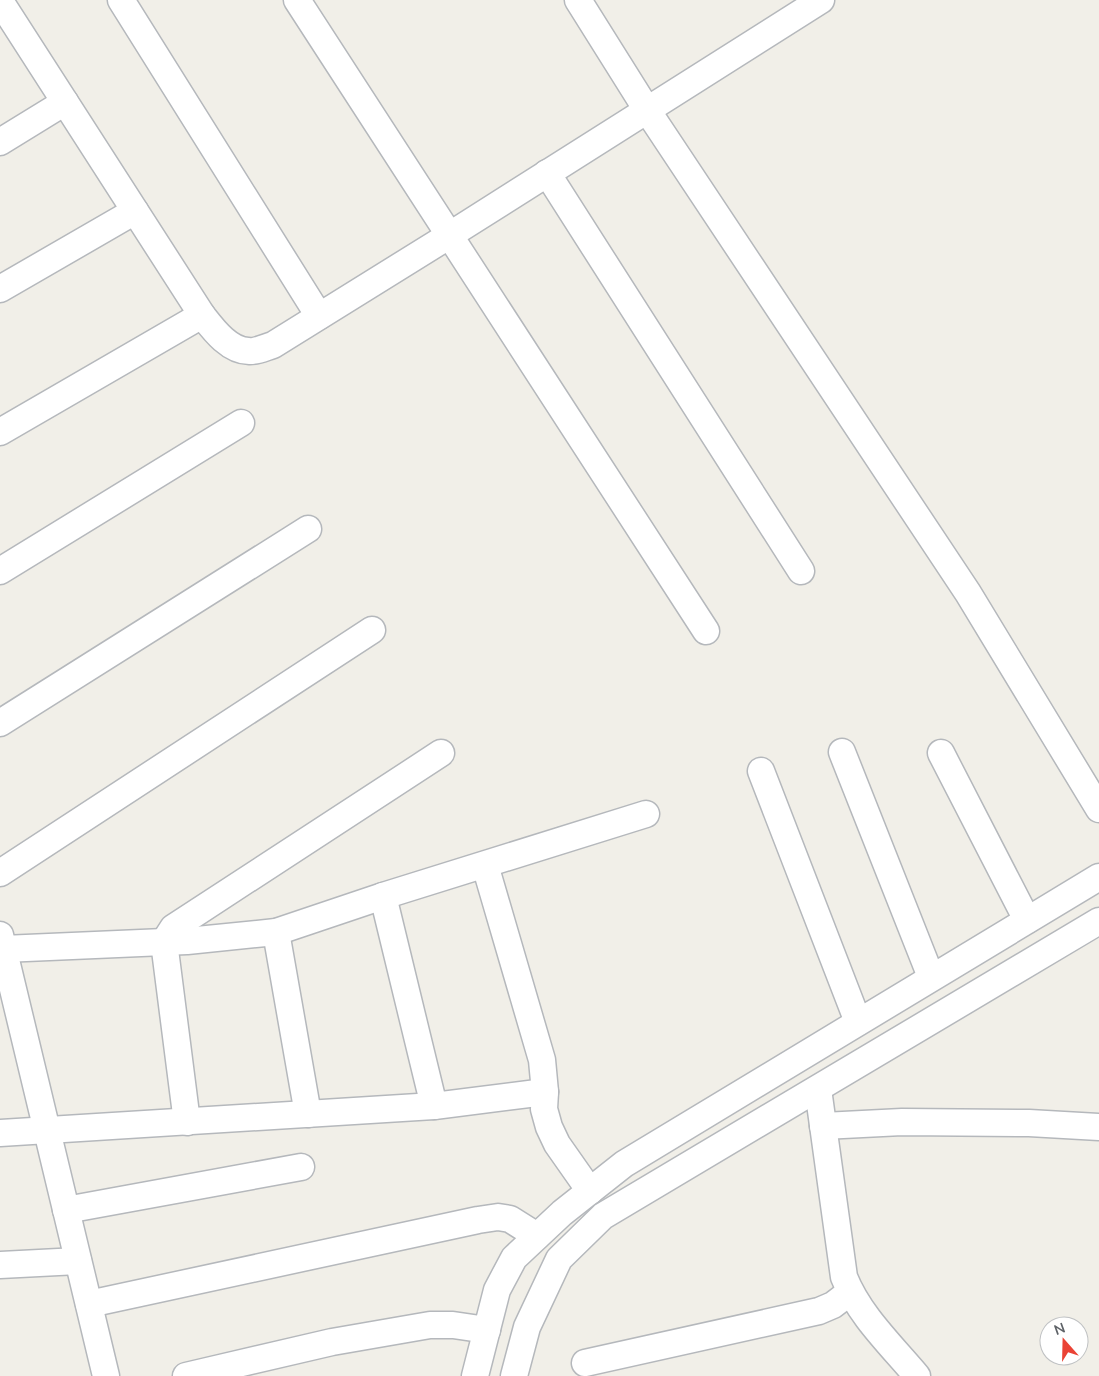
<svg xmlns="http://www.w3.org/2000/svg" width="1099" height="1376" font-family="Mulish,sans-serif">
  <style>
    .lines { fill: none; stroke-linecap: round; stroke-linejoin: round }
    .minor-casing { stroke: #b5b8bc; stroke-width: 29 }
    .minor { stroke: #fff; stroke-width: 26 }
  </style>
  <rect width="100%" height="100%" fill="#f1efe8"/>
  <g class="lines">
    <defs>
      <g id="minor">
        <polyline points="121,0 319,316"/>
        <polyline points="297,0 706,631"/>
        <polyline points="578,0 647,110 968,593 1099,809"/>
        <path d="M0,1L202,315C213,329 229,351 249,351C256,352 266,347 273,345L450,235L821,0"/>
        <polyline points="0,142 65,102"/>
        <polyline points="547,173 801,571"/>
        <polyline points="0,289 135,211"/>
        <polyline points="0,432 202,315"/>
        <polyline points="0,571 241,423"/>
        <polyline points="0,723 308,529"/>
        <polyline points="842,752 931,977"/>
        <polyline points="941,753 1027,920"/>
        <polyline points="761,771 858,1022"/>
        <polyline points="485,865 542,1060 545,1092 544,1109 549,1127 557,1144 590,1191"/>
        <polyline points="0,873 372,630"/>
        <polyline points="383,896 434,1106"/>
        <polyline points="276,932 308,1114"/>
        <polyline points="0,935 106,1376"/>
        <polyline points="3,949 187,941 276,932 383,896 646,814"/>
        <path d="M818,1089L844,1277C859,1315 891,1345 917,1376"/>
        <polyline points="187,1122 164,942 173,928 441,753"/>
        <polyline points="823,1126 902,1122 1029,1123 1099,1127"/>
        <polyline points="0,1133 434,1106 545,1092"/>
        <polyline points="66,1210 301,1167"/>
        <polyline points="0,1265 78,1261"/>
        <polyline points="89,1304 478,1220 498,1217 510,1219 537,1236"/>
        <polyline points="585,1363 819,1311 833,1305 850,1292"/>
        <polyline points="186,1376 332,1342 430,1325 453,1325 487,1330"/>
        <polyline points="475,1376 497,1290 514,1258 562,1213 624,1164 1099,877"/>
        <polyline points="514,1376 527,1327 559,1259 603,1216 1099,921"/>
      </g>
    </defs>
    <use href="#minor" class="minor-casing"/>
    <use href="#minor" class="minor"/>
  </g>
  <g transform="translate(1064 1341) rotate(340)"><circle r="24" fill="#ffffff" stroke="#bfc1c3"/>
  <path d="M0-4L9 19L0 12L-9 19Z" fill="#ea4335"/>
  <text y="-8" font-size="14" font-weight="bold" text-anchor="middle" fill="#5f6368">N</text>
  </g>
</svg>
